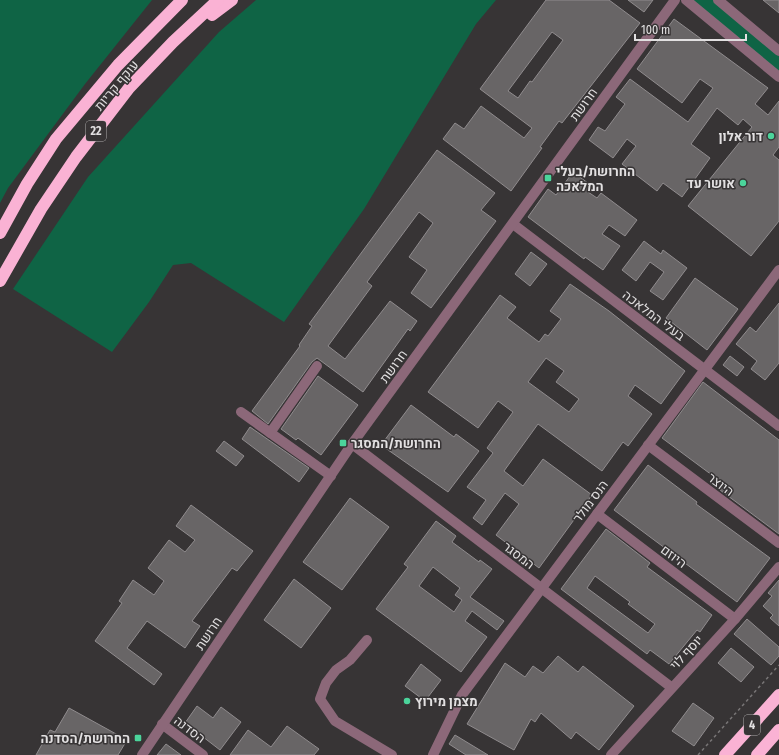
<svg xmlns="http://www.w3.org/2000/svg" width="779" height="755" font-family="'Fira Sans Condensed',Heebo,sans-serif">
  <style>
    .green { fill: #0f6445 }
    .building { fill: #686566; stroke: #908c8e; fill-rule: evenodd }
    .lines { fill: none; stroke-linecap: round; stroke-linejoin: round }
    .path { stroke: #787576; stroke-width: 1.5; stroke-dasharray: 3 3; stroke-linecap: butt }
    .minor { stroke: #8c6879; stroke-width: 10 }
    .highway { stroke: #fab2d4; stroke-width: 12 }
    .poi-dot { fill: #4bd49b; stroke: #373435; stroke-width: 1.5 }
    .labels { text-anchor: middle; stroke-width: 3; stroke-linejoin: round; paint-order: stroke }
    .shield { fill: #373435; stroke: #afacad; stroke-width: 1 }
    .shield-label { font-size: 12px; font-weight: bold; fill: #e2e0e1 }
    .street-label { font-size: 13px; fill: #e2e0e1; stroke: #373435 }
    .poi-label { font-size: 13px; font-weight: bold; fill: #e2e0e1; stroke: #373435; text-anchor: end }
  </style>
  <rect width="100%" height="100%" fill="#373435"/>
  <g class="green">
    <polygon points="0,0 152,0 85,84 8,188 0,203"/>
    <polygon points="256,0 496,0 476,24 364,209 284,322 191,263 173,265 149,302 112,352 13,289 88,177 219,32"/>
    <polygon points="691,0 714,0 779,54 779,74"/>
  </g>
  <g class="building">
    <path d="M546,0H609L640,23L562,123L559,121L540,147L542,148L511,191L443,139L455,123L464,129L481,106L524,138L532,128L480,89ZM552,32L563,40L532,82L530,81L518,98L508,91Z"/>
    <polygon points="628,0 653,0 644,12"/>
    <polygon points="763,0 779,0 779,13"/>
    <polygon points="674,19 768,88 755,104 768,115 779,101 779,147 773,155 779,160 779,221 751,256 688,206 752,127 743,119 738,125 717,108 691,144 710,158 682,197 663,183 657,191 622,164 636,146 627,139 613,158 589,140 598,127 605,131 625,104 616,97 630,79 688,122 713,88 700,79 682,103 637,69"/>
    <polygon points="437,150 495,193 481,210 496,221 431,308 411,293 427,270 409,257 433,223 419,212 367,282 372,286 328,346 345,359 390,301 417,321 410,331 408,329 363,392 317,358 312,362 268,424 252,411 300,346 299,345 312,326 309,324"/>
    <polygon points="573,172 592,186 588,192 597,198 601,193 637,220 625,236 609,225 602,234 620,246 603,270 585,257 584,259 528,217 548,189 556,195"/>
    <polygon points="644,241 661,254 663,250 687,268 663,300 650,291 664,272 650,262 636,281 622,270"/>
    <polygon points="531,252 547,264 530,286 515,274"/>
    <polygon points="695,278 738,309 707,350 666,318"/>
    <path d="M570,284L609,311L685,371L661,404L635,385L628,396L652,414L628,446L623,442L602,471L538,424L504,471L523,486L543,459L592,495L539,568L496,535L519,504L505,493L482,525L473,518L486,500L467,487L493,453L487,448L513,412L498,401L478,428L428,392L500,295L516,307L507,318L539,342L545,334L548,336L561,319L550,311ZM546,358L564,371L556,382L579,399L569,412L528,382Z"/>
    <polygon points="779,303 779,363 765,380 751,369 757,361 736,344 750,327 756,332"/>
    <polygon points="730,356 744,367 737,376 723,365"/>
    <polygon points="318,376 358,405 321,455 298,438 296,440 281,429"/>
    <polygon points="703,382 779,440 779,534 720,490 724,484 662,438"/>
    <polygon points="411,405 454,437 456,434 479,451 448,492 381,445"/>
    <polygon points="250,427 309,468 299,482 242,439"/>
    <polygon points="224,441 244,456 236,466 216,451"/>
    <polygon points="648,465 697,502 696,504 770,558 737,602 614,510"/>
    <polygon points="350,498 389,527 342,590 303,562"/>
    <polygon points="191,505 253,551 237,571 232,568 192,621 200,626 185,648 147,621 127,648 162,674 154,685 95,641 122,603 119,601 133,580 154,595 164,581 148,568 169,540 185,552 195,540 176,526"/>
    <path d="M436,521L456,536L452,542L479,562L480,560L492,569L470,597L504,621L497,630L472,611L465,621L487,637L461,672L376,609L408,567L404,564ZM433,567L460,588L455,595L462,600L454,612L419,586Z"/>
    <path d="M606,529L650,563L647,567L712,615L700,632L697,630L669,664L650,650L647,654L561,589ZM595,576L630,602L628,604L655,624L648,633L587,588Z"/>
    <polygon points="294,579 331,608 301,648 264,620"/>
    <polygon points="779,580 779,626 770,618 773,615 763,606 772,596 768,593"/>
    <polygon points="747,619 779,647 779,656 771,665 734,634"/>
    <polygon points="731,648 754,667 741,682 718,663"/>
    <polygon points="558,656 578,672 583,666 634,706 599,750 576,732 571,739 541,713 535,722 531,719 514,750 467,724 505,663 525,677 533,666 543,673"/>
    <polygon points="421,664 441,680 425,701 405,686"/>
    <polygon points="693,703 714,718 694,746 672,731"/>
    <polygon points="197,706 213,718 221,707 241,722 220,750 185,723"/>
    <polygon points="69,708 127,740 118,755 36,755 50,730 55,732"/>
    <polygon points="287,726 319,749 314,755 230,755 248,730 271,747"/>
    <polygon points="455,735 488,755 466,755 449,744"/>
    <polygon points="166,744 181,755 157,755"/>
  </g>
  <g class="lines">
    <polyline class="path" points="698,755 779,665"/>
    <g class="minor">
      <polyline points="686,0 779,77"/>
      <polyline points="718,0 779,51"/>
      <polyline points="513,224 779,426"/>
      <polyline points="241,412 331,476"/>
      <polyline points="270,433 317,366"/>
      <polyline points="352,444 671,687"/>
      <polyline points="648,445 779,543"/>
      <polyline points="597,514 735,619"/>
      <polyline points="367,640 350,660 336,670 326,683 320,699 335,721 392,755"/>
      <polyline points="162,724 203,755"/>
      <polyline points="142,755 352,444 675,0"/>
      <polyline points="433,755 462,695 779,270"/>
      <polyline points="611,755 735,619 779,567"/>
    </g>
    <g class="highway">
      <polyline points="212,15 232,0"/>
      <polyline points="0,233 27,184 56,139 118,65 182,0"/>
      <polyline points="0,281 41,209 76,157 129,88 173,42 218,0"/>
      <polyline points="725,755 779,695"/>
      <polyline points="757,755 779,730"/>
    </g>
  </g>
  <g class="poi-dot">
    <circle cx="771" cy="136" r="4"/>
    <rect x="544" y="174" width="8" height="8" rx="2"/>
    <circle cx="743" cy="183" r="4"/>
    <rect x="339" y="439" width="8" height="8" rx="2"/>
    <circle cx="407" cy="701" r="4"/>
    <rect x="134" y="734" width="8" height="8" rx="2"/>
  </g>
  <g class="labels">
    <g class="shield">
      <rect x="86" y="121" width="20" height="20" rx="3"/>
      <rect x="744" y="715" width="16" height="20" rx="3"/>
    </g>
    <g class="shield-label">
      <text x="96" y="135">22</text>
      <text x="752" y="729">4</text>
    </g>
    <g class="street-label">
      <text transform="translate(116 85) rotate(-50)" y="5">עוקף קריות</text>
      <text transform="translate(583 104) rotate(-54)" y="5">חרושת</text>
      <text transform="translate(654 315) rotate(37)" y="5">בעלי המלאכה</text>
      <text transform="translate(393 366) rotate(-54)" y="5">חרושת</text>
      <text transform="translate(721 484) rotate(37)" y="5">היוצר</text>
      <text transform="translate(590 501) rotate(-53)" y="5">הנס מולר</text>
      <text transform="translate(519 555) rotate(37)" y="5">המסגר</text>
      <text transform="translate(674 556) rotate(37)" y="5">היוזם</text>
      <text transform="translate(208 633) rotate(-56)" y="5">חרושת</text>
      <text transform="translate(686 652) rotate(-47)" y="5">יוסף לוי</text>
      <text transform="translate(190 729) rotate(37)" y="5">הסדנה</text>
    </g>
    <g class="poi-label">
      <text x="763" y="141">דור אלון</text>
      <text x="556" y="176" text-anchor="start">החרושת/בעלי<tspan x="556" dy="15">המלאכה</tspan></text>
      <text x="735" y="188">אושר עד</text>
      <text x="351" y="448" text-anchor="start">החרושת/המסגר</text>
      <text x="415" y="706" text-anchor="start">מצמן מירוץ</text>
      <text x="130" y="743">החרושת/הסדנה</text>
    </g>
  </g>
  <path d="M635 34v6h111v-6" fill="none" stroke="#e2e0e1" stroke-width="2"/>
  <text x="641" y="34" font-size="12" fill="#e2e0e1" stroke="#373435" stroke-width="3" paint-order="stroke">100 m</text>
</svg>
